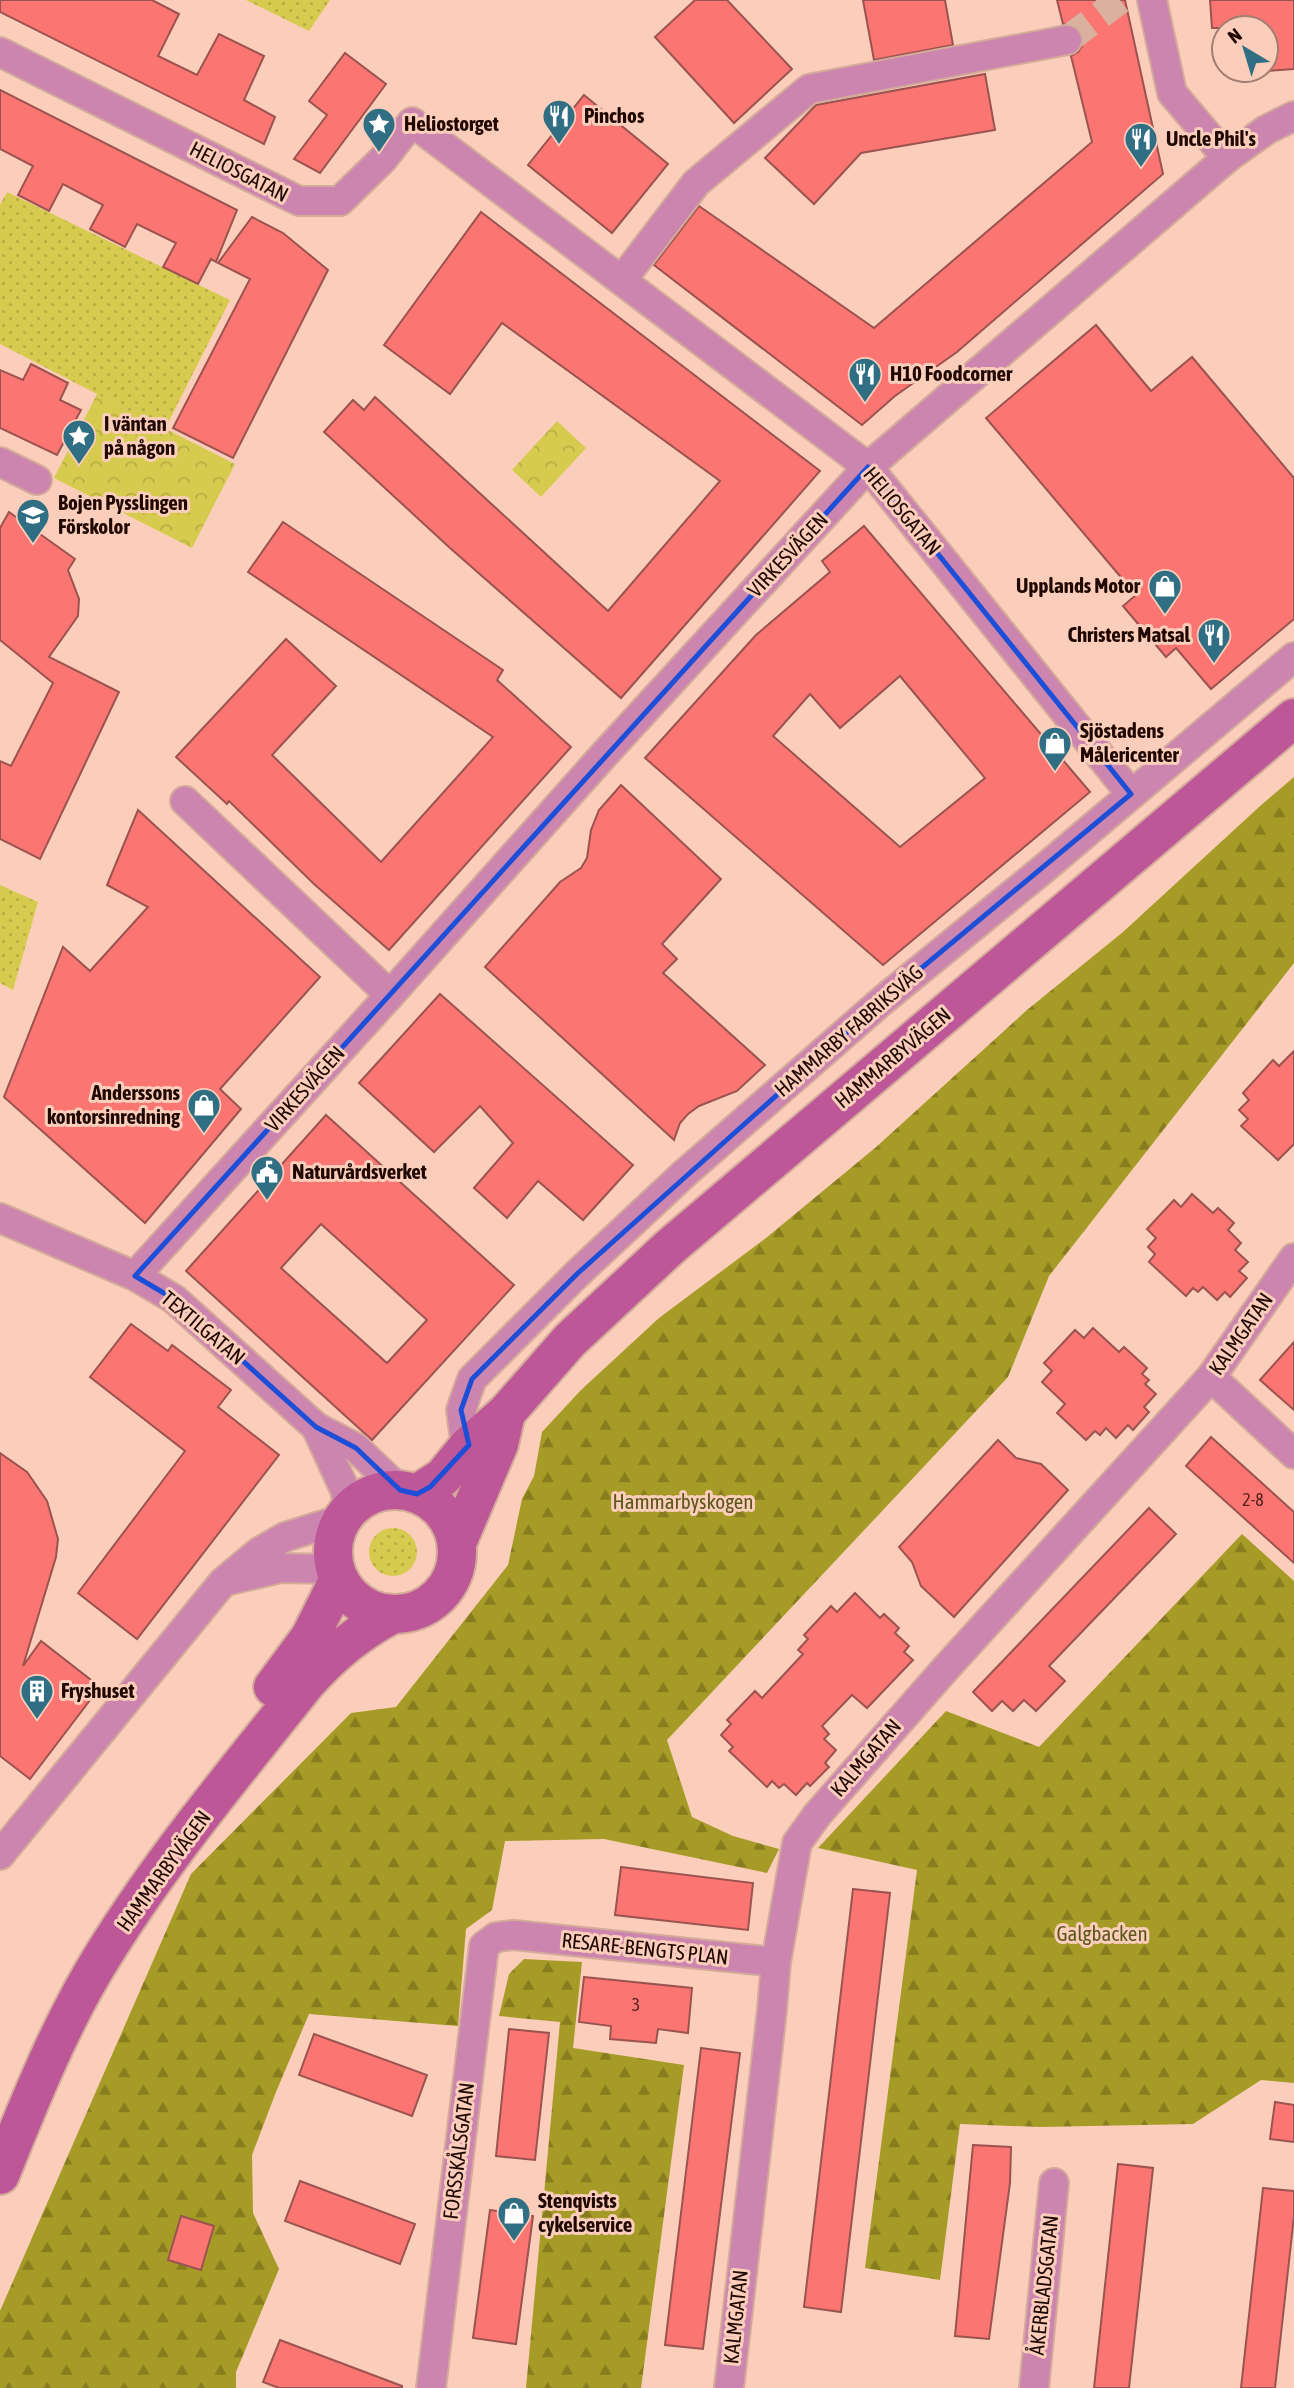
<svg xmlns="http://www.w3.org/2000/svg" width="1294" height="2388" font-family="'Asap Condensed',sans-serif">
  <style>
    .grass { fill: url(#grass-dots) }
    .forest { fill: url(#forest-firs) }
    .park { fill: url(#park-crowns) }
    .building { fill: #fb7672; stroke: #9b5350; stroke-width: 2; fill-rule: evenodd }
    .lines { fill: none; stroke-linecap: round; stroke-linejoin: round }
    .minor-tunnel { stroke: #dab09f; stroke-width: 28; stroke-dasharray: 28 14; stroke-linecap: butt }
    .minor-casing { stroke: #d4aa9a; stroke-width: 32 }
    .secondary-casing { stroke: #d4aa9a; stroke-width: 42 }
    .minor { stroke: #cb85ae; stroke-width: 28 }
    .secondary { stroke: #be5798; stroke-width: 38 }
    .marked { fill: none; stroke: #1d4ed8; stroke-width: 5; stroke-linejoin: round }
    .labels { text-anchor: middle; stroke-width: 6; stroke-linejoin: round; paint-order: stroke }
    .number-label { font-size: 18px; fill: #57231d }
    .poi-label { font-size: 21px; font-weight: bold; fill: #200701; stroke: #fbcebb; text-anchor: start }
    .street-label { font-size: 21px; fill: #200701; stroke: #fbcebb }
    .park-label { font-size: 21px; fill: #5c561c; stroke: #fbcebb }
  </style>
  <defs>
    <pattern id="grass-dots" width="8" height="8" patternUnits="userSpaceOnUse" patternTransform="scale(1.75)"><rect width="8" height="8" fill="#d7cb4f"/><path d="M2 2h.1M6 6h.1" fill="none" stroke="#b8ad43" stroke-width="1.8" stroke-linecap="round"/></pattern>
    <pattern id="forest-firs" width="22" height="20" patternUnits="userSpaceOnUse" patternTransform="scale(1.75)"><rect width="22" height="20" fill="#a69b26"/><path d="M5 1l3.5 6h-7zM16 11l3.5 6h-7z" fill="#877c1e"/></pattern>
    <pattern id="park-crowns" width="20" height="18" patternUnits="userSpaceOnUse" patternTransform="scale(1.75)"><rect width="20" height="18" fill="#d7cb4f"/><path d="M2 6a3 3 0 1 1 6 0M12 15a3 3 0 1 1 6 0" fill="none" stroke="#b8ad43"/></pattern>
  </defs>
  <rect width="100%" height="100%" fill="#fbcebb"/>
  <g class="grass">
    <polygon points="246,0 330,0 309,31"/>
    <polygon points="7,192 230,300 165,429 0,344 0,205"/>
    <polygon points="0,885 38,902 13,990 0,983"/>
    <circle cx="393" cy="1552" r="24"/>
  </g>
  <g class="forest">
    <polygon points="1294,777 1294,963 1049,1276 1008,1377 667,1740 692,1817 733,1836 779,1849 767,1873 604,1839 505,1841 492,1910 466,1929 458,2026 309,2014 276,2092 252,2155 253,2213 279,2269 236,2372 236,2388 0,2388 0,2311 191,1874 351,1713 396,1707 508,1565 522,1499 534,1476 542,1432 581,1390 659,1318 766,1238 875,1148 1027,1010 1123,932 1259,807"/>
    <polygon points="1242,1534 1294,1581 1294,2083 1261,2080 1193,2124 1040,2127 960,2124 940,2280 865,2268 917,1870 818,1848 946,1711 1039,1747"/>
    <polygon points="524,1959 582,1962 573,2048 684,2065 641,2388 526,2388 560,2022 499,2016 509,1974"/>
  </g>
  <g class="park">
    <polygon points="97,394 235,464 192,548 54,478"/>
    <polygon points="557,421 586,448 541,497 512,470"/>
  </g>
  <g class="building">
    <polygon points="0,0 152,0 179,14 158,56 197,75 219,34 264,56 244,100 275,117 264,144 0,12"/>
    <polygon points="695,0 727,0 792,69 734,123 655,37"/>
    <polygon points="863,0 945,0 953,45 874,60"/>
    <polygon points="1057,0 1125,0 1163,174 957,352 895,396 862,425 654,265 699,206 874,328 1092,142 1071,56 1078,52 1082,46 1083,36 1080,30 1073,25 1063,24"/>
    <polygon points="1210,0 1294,0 1294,69 1266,71 1266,28 1212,28"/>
    <polygon points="345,53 386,84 320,173 294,159 327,115 309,101"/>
    <polygon points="985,74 995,130 861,153 814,204 765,158 816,105"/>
    <polygon points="0,90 237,210 216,262 211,259 198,284 163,267 176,243 137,224 125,247 90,229 103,205 63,184 49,211 18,195 33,166 0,149"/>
    <polygon points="584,95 668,164 612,233 528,165"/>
    <polygon points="481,212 820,471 621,698 450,548 324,432 353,400 364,410 375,397 608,611 720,481 502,323 450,394 384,345"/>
    <polygon points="252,217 283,233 328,270 233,458 173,428 250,279 218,263"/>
    <polygon points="1096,325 1151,391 1192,357 1294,478 1294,619 1211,689 1176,648 1166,657 1123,606 1136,595 986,418"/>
    <polygon points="31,364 68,383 60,400 81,410 57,455 0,428 0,370 23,380"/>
    <polygon points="9,512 75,559 68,570 79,599 78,616 49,657 119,692 40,859 0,839 0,761 11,766 53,683 0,640 0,528"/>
    <polygon points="283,522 503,670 497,680 571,747 389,950 314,884 229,801 227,804 176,757 286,639 336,686 272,755 381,862 493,737 248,572"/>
    <path d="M864,526L1090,792L883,965L645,758L756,635L830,572L822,561ZM900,676L985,778L900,847L773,736L810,694L840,728Z"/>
    <polygon points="621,785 721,879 662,944 677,959 663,973 765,1065 737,1091 699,1106 688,1114 680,1123 674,1140 485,967 560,882 581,868 587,858 591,830 599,810"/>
    <polygon points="138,810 320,977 220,1089 241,1109 145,1223 4,1097 63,947 90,971 148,907 107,885"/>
    <polygon points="440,994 633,1165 583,1220 538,1181 507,1218 474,1188 513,1143 480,1106 434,1152 359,1083"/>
    <polygon points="1294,1051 1294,1144 1278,1160 1241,1126 1248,1119 1239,1110 1249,1100 1243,1093 1273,1060 1279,1066"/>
    <path d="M326,1115L514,1285L372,1440L186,1271ZM321,1224L427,1320L387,1363L281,1268Z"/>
    <polygon points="1192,1194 1213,1213 1218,1208 1234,1223 1228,1230 1241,1243 1235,1250 1248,1262 1239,1271 1247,1278 1230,1297 1225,1292 1217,1300 1203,1287 1198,1292 1193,1288 1186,1296 1149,1262 1155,1254 1148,1247 1156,1238 1147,1229 1174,1200 1181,1207"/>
    <polygon points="131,1324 168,1351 172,1345 231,1390 218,1407 279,1455 137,1639 78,1593 185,1451 90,1377"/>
    <polygon points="1093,1328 1119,1352 1124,1347 1147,1368 1142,1374 1149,1380 1145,1384 1156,1394 1144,1407 1149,1412 1133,1430 1128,1425 1116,1438 1106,1428 1100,1435 1095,1431 1086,1440 1057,1413 1065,1404 1042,1382 1052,1371 1044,1363 1075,1330 1084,1338"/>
    <polygon points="1294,1342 1294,1410 1260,1380"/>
    <polygon points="1211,1437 1294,1512 1294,1563 1186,1466"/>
    <polygon points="998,1440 1016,1458 1041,1464 1068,1490 954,1617 921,1586 912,1562 899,1547"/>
    <polygon points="0,1453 27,1472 47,1501 58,1539 56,1557 23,1666 41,1641 100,1687 30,1779 0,1756"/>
    <polygon points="1149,1508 1176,1534 1049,1666 1065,1681 1036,1711 1024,1700 1013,1711 1002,1701 992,1711 973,1692"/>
    <polygon points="855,1593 880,1618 884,1614 899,1628 895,1633 909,1646 904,1652 913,1660 867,1708 852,1695 822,1726 829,1734 824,1739 836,1750 825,1763 829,1767 810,1786 807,1783 796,1795 784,1784 779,1788 772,1781 767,1787 729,1751 733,1747 721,1735 731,1724 727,1720 755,1691 762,1698 803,1654 798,1650 808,1639 804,1635 831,1606 837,1612"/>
    <polygon points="621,1867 753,1883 748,1930 615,1915"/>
    <polygon points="853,1889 890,1893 841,2312 804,2307"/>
    <polygon points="584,1977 692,1988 688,2033 658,2029 656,2043 610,2039 611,2026 579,2022"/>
    <polygon points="509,2029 549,2033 535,2160 496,2156"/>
    <polygon points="314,2034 427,2075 412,2116 299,2075"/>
    <polygon points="701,2048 740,2053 703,2349 665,2345"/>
    <polygon points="1275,2102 1294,2105 1294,2142 1270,2139"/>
    <polygon points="973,2145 1011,2147 1010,2183 989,2339 955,2336"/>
    <polygon points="1118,2164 1153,2168 1129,2388 1094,2388"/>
    <polygon points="300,2181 415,2224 400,2264 285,2221"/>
    <polygon points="1263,2188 1294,2191 1294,2216 1275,2388 1241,2388"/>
    <polygon points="490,2210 533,2216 516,2344 473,2338"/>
    <polygon points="181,2216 214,2226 201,2270 168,2260"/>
    <polygon points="280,2340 402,2386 402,2388 279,2388 263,2382"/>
  </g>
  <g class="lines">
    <polyline class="minor-tunnel" points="1067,40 1120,0"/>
    <defs>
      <g id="minor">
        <polyline points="1152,0 1172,93 1227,158"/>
        <polyline points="0,52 299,201 340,201 383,159 412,122 868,467 1131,794"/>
        <polyline points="622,280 696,183 809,89 1067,40"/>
        <polyline points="0,462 37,480"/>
        <polyline points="185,801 390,995"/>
        <polyline points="0,1218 135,1276 174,1299 316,1427 356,1448 400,1490"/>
        <polyline points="135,1276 390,995 602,757 868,467 1227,158 1266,130 1294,116"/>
        <polyline points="1211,1377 1294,1454"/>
        <polyline points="316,1427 345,1490 349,1510"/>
        <polyline points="469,1445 464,1432 461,1410 472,1379 578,1273 684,1174 883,1000 1041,871 1294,657"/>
        <polyline points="230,1580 281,1568 335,1569"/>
        <polyline points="0,1855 223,1582 259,1552 285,1537 342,1519"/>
        <polyline points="431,2388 484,1946 496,1937 514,1935 776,1962"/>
        <polyline points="729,2388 772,2010 776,1962 797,1843 817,1815 947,1667 1211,1377 1294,1258"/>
        <polyline points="1034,2388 1054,2183"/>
      </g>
      <g id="secondary">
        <circle cx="395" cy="1552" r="62"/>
        <polyline points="417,1494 443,1477 469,1445 506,1413 570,1340 670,1247 1294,718"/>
        <polyline points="457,1543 499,1444 506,1413"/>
        <polyline points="273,1687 310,1637 339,1579"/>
        <path d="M0,2175C28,2106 55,2037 93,1972C154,1869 233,1775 308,1681C333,1653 360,1631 393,1614"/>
      </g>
    </defs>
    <use href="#minor" class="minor-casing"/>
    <use href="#secondary" class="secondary-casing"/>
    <use href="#minor" class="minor"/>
    <use href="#secondary" class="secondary"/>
  </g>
  <path class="marked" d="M868,467L1131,794L883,1000L578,1273L472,1379L461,1410L469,1445L430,1487L417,1494L400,1490L356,1448L316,1427L174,1299L135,1276Z"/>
  <defs>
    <symbol id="restaurant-pin" viewBox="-11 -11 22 30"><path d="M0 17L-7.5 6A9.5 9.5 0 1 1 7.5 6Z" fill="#306e84" stroke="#fbcebb"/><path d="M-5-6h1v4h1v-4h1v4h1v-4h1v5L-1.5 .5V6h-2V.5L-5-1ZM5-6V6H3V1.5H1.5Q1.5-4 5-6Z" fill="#fff"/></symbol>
    <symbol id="sight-pin" viewBox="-11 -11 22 30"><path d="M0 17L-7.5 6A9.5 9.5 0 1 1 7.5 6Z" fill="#306e84" stroke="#fbcebb"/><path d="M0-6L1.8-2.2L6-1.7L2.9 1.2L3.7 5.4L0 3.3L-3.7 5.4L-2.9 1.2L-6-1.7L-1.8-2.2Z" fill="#fff"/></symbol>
    <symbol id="school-pin" viewBox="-11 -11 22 30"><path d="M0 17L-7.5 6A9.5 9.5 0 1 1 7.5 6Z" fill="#306e84" stroke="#fbcebb"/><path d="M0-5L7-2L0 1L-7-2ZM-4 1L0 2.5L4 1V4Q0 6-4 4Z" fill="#fff"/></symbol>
    <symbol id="shop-pin" viewBox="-11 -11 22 30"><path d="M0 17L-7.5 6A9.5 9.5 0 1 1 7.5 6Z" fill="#306e84" stroke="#fbcebb"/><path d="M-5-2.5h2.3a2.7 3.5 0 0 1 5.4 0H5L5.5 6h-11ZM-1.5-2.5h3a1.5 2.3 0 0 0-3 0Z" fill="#fff"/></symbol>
    <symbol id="civic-pin" viewBox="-11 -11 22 30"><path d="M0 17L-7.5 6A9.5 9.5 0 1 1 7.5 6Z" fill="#306e84" stroke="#fbcebb"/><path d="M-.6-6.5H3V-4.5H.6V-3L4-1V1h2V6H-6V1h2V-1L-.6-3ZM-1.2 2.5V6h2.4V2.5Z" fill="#fff"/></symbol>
    <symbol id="building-pin" viewBox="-11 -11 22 30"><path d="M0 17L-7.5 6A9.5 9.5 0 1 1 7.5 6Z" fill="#306e84" stroke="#fbcebb"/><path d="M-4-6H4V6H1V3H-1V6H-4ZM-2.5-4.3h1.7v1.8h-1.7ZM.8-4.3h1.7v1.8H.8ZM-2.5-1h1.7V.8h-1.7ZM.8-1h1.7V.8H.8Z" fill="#fff"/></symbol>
  </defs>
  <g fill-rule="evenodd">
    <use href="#restaurant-pin" x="540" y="97" width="38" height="52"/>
    <use href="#sight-pin" x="360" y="105" width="38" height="52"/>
    <use href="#restaurant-pin" x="1122" y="120" width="38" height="52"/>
    <use href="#restaurant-pin" x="846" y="355" width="38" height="52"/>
    <use href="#sight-pin" x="60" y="417" width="38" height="52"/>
    <use href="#school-pin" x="14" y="496" width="38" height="52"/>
    <use href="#shop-pin" x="1146" y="567" width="38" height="52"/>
    <use href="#restaurant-pin" x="1195" y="616" width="38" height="52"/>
    <use href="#shop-pin" x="1036" y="724" width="38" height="52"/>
    <use href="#shop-pin" x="185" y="1086" width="38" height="52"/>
    <use href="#civic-pin" x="248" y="1153" width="38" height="52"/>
    <use href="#building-pin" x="18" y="1672" width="38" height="52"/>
    <use href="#shop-pin" x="495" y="2194" width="38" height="52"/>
  </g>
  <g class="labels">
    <g class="number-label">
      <text x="1253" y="1506">2-8</text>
      <text x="636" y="2011">3</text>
    </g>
    <g class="poi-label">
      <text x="584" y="123">Pinchos</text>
      <text x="404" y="131">Heliostorget</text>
      <text x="1166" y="146">Uncle Phil's</text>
      <text x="890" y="381">H10 Foodcorner</text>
      <text x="104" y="431">I väntan<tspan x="104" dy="24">på någon</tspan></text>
      <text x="58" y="510">Bojen Pysslingen<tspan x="58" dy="24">Förskolor</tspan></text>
      <text x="1140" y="593" text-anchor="end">Upplands Motor</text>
      <text x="1190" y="642" text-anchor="end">Christers Matsal</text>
      <text x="1080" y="738">Sjöstadens<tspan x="1080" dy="24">Målericenter</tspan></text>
      <text x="180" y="1100" text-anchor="end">Anderssons<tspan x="180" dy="24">kontorsinredning</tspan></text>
      <text x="292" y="1179">Naturvårdsverket</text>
      <text x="61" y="1698">Fryshuset</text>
      <text x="538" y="2208">Stenqvists<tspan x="538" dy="24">cykelservice</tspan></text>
    </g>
    <g class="street-label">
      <text transform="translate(239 172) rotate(27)" y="7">HELIOSGATAN</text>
      <text transform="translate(902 511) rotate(50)" y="7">HELIOSGATAN</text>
      <text transform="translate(788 555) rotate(-47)" y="7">VIRKESVÄGEN</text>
      <text transform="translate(849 1031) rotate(-41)" y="7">HAMMARBY FABRIKSVÄG</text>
      <text transform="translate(893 1058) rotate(-40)" y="7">HAMMARBYVÄGEN</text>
      <text transform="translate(305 1089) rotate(-48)" y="7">VIRKESVÄGEN</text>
      <text transform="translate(203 1328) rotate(40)" y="7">TEXTILGATAN</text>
      <text transform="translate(1241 1334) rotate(-55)" y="7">KALMGATAN</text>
      <text transform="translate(866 1758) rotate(-49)" y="7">KALMGATAN</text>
      <text transform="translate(164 1871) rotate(-54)" y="7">HAMMARBYVÄGEN</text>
      <text transform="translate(645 1949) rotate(6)" y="7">RESARE-BENGTS PLAN</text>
      <text transform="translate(459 2151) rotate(-83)" y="7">FORSSKÅLSGATAN</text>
      <text transform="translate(1044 2285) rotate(-84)" y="7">ÅKERBLADSGATAN</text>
      <text transform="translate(736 2317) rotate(-84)" y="7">KALMGATAN</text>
    </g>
    <g class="park-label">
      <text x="683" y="1509">Hammarbyskogen</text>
      <text x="1102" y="1941">Galgbacken</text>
    </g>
  </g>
  <g transform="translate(1245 49) rotate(322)"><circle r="33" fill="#fbcebb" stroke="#a37e71" stroke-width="2"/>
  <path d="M0-5L12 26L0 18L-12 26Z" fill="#306e84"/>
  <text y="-10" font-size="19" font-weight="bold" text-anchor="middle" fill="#200701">N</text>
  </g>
</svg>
